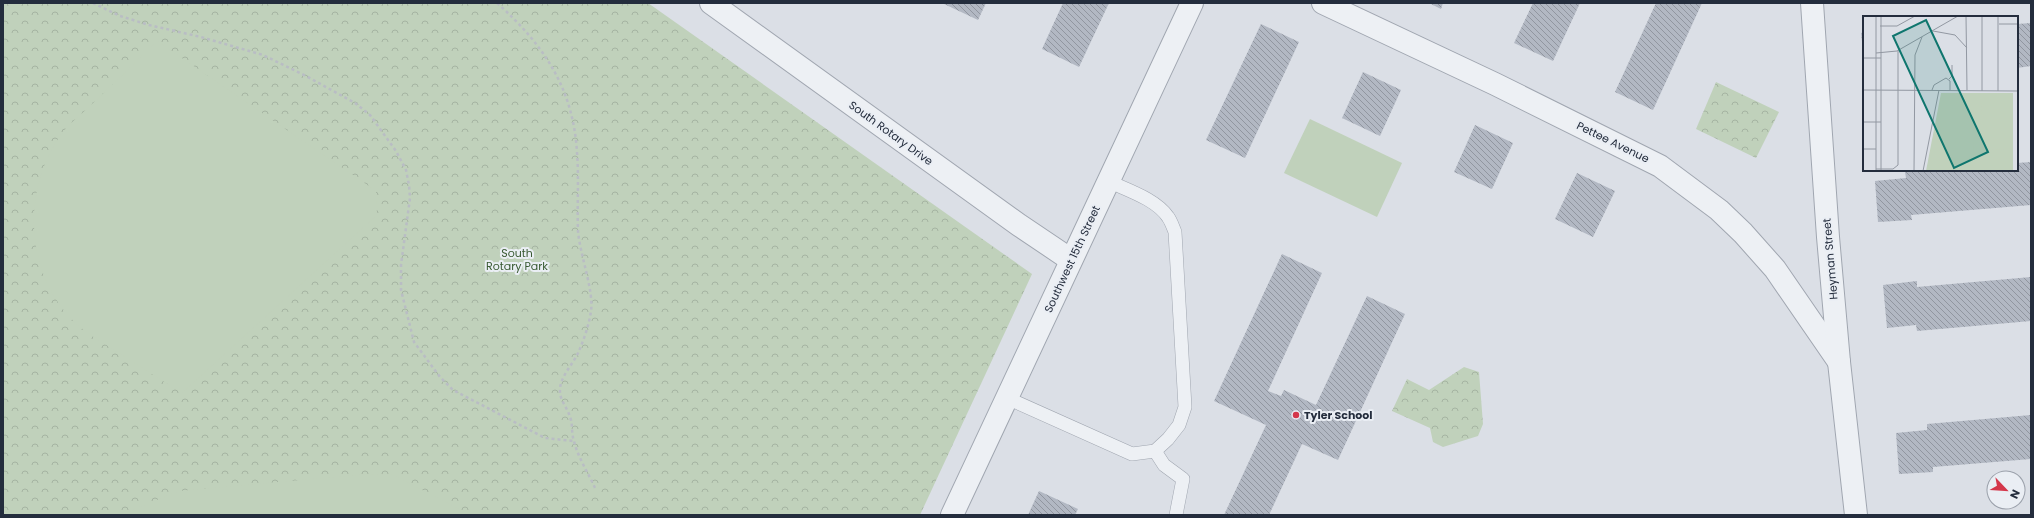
<svg xmlns="http://www.w3.org/2000/svg" width="2034" height="518" font-family="Poppins,sans-serif">
  <style>
    .park { fill: url(#park-crowns) }
    .garden { fill: #c0d1bb }
    .building { fill: url(#building-back-hatch) }
    .lines { fill: none; stroke-linecap: round; stroke-linejoin: round }
    .service-casing { stroke: #a0a6b0; stroke-width: 14 }
    .minor-casing { stroke: #a0a6b0; stroke-width: 24 }
    .tertiary-casing { stroke: #a0a6b0; stroke-width: 24 }
    .path { stroke: #b9bdc4; stroke-width: 2.5; stroke-dasharray: 3 3; stroke-linecap: butt }
    .service { stroke: #edf0f4; stroke-width: 13 }
    .minor { stroke: #edf0f4; stroke-width: 22 }
    .tertiary { stroke: #edf0f4; stroke-width: 22 }
    .poi-dot { fill: #d4374b; stroke: #eaeef4; stroke-width: 1.5 }
    .labels { text-anchor: middle; stroke-width: 4; stroke-linejoin: round; paint-order: stroke }
    .street-label { font-size: 11px; fill: #242d3d; stroke: #eaeef4 }
    .park-label { font-size: 11px; fill: #385931; stroke: #eaeef4 }
    .poi-label { font-size: 11px; font-weight: bold; fill: #242d3d; stroke: #eaeef4; text-anchor: start }
    .inset-road { fill: none; stroke: #9298a2; stroke-width: 1 }
    .view { fill: #0f766e; fill-opacity: 0.15; stroke: #0f766e; stroke-width: 2 }
    .inset-edge { fill: none; stroke: #242d3d; stroke-width: 2 }
  </style>
  <defs>
    <pattern id="park-crowns" width="20" height="18" patternUnits="userSpaceOnUse"><rect width="20" height="18" fill="#c0d1bb"/><path d="M2 6a3 3 0 1 1 6 0M12 15a3 3 0 1 1 6 0" fill="none" stroke="#a5b4a2"/></pattern>
    <pattern id="building-back-hatch" width="6" height="6" patternUnits="userSpaceOnUse"><rect width="6" height="6" fill="#b2b8c3"/><path d="M-1 5l2 2M0 0l6 6M5-1l2 2" fill="none" stroke="#9196a0"/></pattern>
  </defs>
  <rect width="100%" height="100%" fill="#dbdfe6"/>
  <g class="park">
    <polygon points="3,3 648,3 1032,274 920,515 3,515"/>
    <polygon points="1716,82 1779,112 1756,158 1696,129"/>
    <polygon points="1464,367 1479,372 1483,424 1478,436 1443,447 1433,442 1430,428 1392,411 1407,379 1429,390"/>
  </g>
  <g class="garden">
    <path d="M157,41L376,191L377,215L182,393C157,377 132,362 108,346C99,340 88,334 80,327C24,279 20,189 63,132C71,122 83,113 92,104C114,83 136,62 157,41Z"/>
    <polygon points="1310,119 1402,163 1377,217 1284,173"/>
    <polygon points="367,474 393,475 471,515 120,515 179,491"/>
  </g>
  <g class="building">
    <polygon points="942,3 986,3 978,20"/>
    <polygon points="1063,3 1109,3 1079,67 1042,49"/>
    <polygon points="1429,3 1443,3 1441,9"/>
    <polygon points="1533,3 1580,3 1553,61 1514,43"/>
    <polygon points="1656,3 1702,3 1653,110 1615,92"/>
    <polygon points="2031,23 2031,66 2017,68 2017,24"/>
    <polygon points="1261,24 1299,42 1245,158 1206,140"/>
    <polygon points="1864,32 1864,50 1863,50 1861,33"/>
    <polygon points="1363,72 1401,90 1380,136 1342,118"/>
    <polygon points="1475,125 1513,143 1492,189 1454,172"/>
    <polygon points="2031,162 2031,205 1911,215 1912,220 1878,222 1875,181 1906,178 1905,172 1930,170 2017,170 2017,163"/>
    <polygon points="1577,173 1615,191 1593,237 1555,219"/>
    <polygon points="1282,254 1322,273 1268,391 1281,396 1284,390 1316,405 1367,296 1405,314 1338,460 1302,444 1269,515 1224,515 1266,425 1214,401"/>
    <polygon points="2031,277 2031,321 1917,331 1916,325 1887,328 1883,285 1917,281 1917,287"/>
    <polygon points="2031,415 2031,459 1933,467 1933,472 1899,474 1896,433 1927,430 1927,424"/>
    <polygon points="1039,491 1078,509 1075,515 1028,515"/>
  </g>
  <g class="lines">
    <defs>
      <g id="service">
        <path d="M1007,398L1132,454L1155,451L1168,439L1179,425L1185,407L1175,232C1173,227 1171,221 1168,217C1156,199 1127,190 1108,181"/>
        <polyline points="1155,451 1164,465 1183,479 1176,515"/>
      </g>
      <g id="minor">
        <polyline points="711,3 1019,225 1071,260"/>
        <polyline points="1323,3 1495,84 1660,166 1719,210 1743,233 1775,269 1839,362"/>
        <polyline points="1812,3 1828,237 1839,362 1856,515"/>
      </g>
      <polyline id="tertiary" points="952,515 1192,3"/>
    </defs>
    <use href="#service" class="service-casing"/>
    <use href="#minor" class="minor-casing"/>
    <use href="#tertiary" class="tertiary-casing"/>
    <g class="path">
      <polyline points="93,3 120,16 149,25 201,37 263,55 306,76 355,103 370,115 396,151 406,170 409,185 410,198 401,265 401,290 414,342 440,377 453,390 545,438 573,441"/>
      <path d="M497,3C544,45 573,88 577,152C579,179 577,205 578,231C580,255 594,291 591,311C589,325 584,339 579,351C573,365 559,377 560,392C560,400 568,409 570,417C573,424 571,433 574,441C578,458 589,474 596,490"/>
    </g>
    <use href="#service" class="service"/>
    <use href="#minor" class="minor"/>
    <use href="#tertiary" class="tertiary"/>
  </g>
  <circle class="poi-dot" cx="1296" cy="415" r="4"/>
  <g class="labels">
    <g class="street-label">
      <text transform="translate(891 133) rotate(36)" y="4">South Rotary Drive</text>
      <text transform="translate(1613 142) rotate(26)" y="4">Pettee Avenue</text>
      <text transform="translate(1072 259) rotate(-65)" y="4">Southwest 15th Street</text>
      <text transform="translate(1830 259) rotate(-95)" y="4">Heyman Street</text>
    </g>
    <g class="park-label">
      <text x="517" y="257">South<tspan x="517" dy="13">Rotary Park</tspan></text>
    </g>
    <g class="poi-label">
      <text x="1304" y="419">Tyler School</text>
    </g>
  </g>
  <g transform="translate(1863 16)">
    <rect width="155" height="155" fill="#dbdfe6"/>
    <path d="M78,77H150V155H63Z" fill="#c0d1bb"/>
    <path d="M119,87H135V98H118ZM111,101H142V134L128,133L118,126L110,112ZM94,121L111,128L110,138L104,144L89,141Z" fill="#c0d1bb"/>
    <path class="inset-road" d="M103,0L104,74M136,8H155M17,10H34L52,0M70,15L92,19L104,32M13,37L34,35L95,0M0,42H18M86,63L89,60V49M0,74L155,75M69,74L71,69L83,62L87,65V74M119,75V0M135,75V0M0,106H18M0,133H13M13,153H30L35,149V35M13,155V0M18,155V0M51,155L52,39L59,21M60,155L76,74"/>
    <path class="view" d="M63,4L125,136L91,152L30,20Z"/>
    <rect width="155" height="155" class="inset-edge"/>
  </g>
  <rect width="2034" height="518" fill="none" stroke="#242d3d" stroke-width="8"/>
  <g transform="translate(2006 490) rotate(115)"><circle r="19" fill="#eaeef4" stroke="#9ba1ab"/>
  <path d="M0-3L7 15L0 10L-7 15Z" fill="#d4374b"/>
  <text y="-6" font-size="11" font-weight="bold" text-anchor="middle" fill="#242d3d">N</text>
  </g>
</svg>
